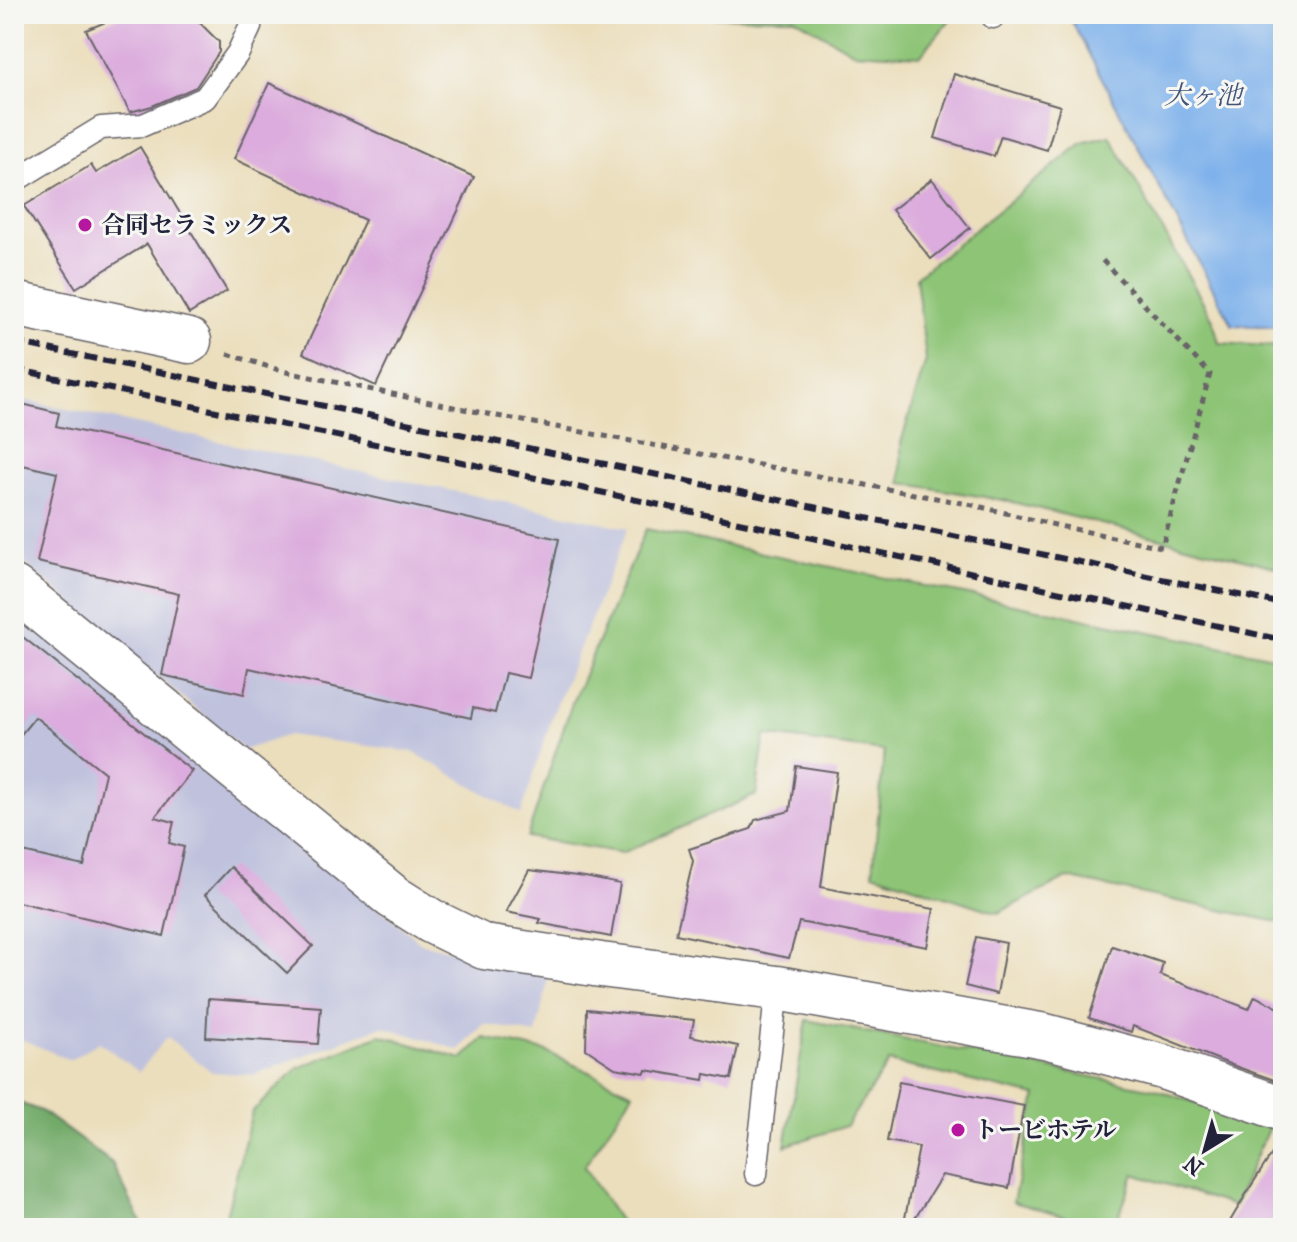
<svg xmlns="http://www.w3.org/2000/svg" width="1297" height="1242" font-family="'IM FELL French Canon','Noto Serif JP',serif">
  <style>
    .industrial { fill: #c0c2dd }
    .green { fill: #8dc476; stroke: #587358; stroke-width: 2 }
    .forest { fill: #72aa67; stroke: #4a6651; stroke-width: 2 }
    .water { fill: #7eb1eb; stroke: #506a93; stroke-width: 2 }
    .building { fill: #dbacdd }
    .lines { fill: none; stroke-linecap: round; stroke-linejoin: round }
    .service-casing { stroke: #686468; stroke-width: 25 }
    .minor-casing { stroke: #686468; stroke-width: 47 }
    .path { stroke: #686468; stroke-width: 5; stroke-dasharray: 6 6; stroke-linecap: butt }
    .service { stroke: #fff; stroke-width: 22 }
    .minor { stroke: #fff; stroke-width: 44 }
    .rail { stroke: #22223b; stroke-width: 6; stroke-dasharray: 12 6; stroke-linecap: butt }
    .poi-dot { fill: #b5179e; stroke: #f6f6f2; stroke-width: 3 }
    .labels { text-anchor: middle; stroke-width: 6; stroke-linejoin: round; paint-order: stroke }
    .poi-label { font-size: 24px; font-weight: bold; fill: #22223b; stroke: #f6f6f2; text-anchor: start }
    .water-label { font-size: 26px; font-style: italic; fill: #425479; stroke: #f6f6f2 }
  </style>
  <rect width="100%" height="100%" fill="#f6f6f2"/>
  <filter id="ink" filterUnits="userSpaceOnUse"><feTurbulence type="fractalNoise" baseFrequency=".0125" numOctaves="2"/><feDisplacementMap in="SourceGraphic" scale="16" xChannelSelector="R" yChannelSelector="G"/><feConvolveMatrix kernelMatrix="1 2 1 2 8 2 1 2 1" color-interpolation-filters="sRGB"/></filter>
  <filter id="wash" filterUnits="userSpaceOnUse"><feTurbulence type="fractalNoise" baseFrequency=".006" numOctaves="4" result="noise"/><feDisplacementMap in="SourceGraphic" scale="32" xChannelSelector="R" yChannelSelector="G"/><feGaussianBlur stdDeviation="1.8" result="paint"/><feColorMatrix in="noise" values="0 0 0 0 0 0 0 0 0 0 0 0 0 0 0 0 0 1.4 0 .05"/><feComposite in="paint" operator="in"/></filter>
  <g filter="url(#wash)">
    <rect width="100%" height="100%" fill="#ebdebc"/>
    <g class="industrial">
      <polygon points="14,398 628,528 553,714 521,814 413,752 288,735 244,750 14,554"/>
      <polygon points="14,604 421,943 549,976 536,1034 484,1024 459,1050 382,1026 253,1075 212,1072 167,1037 139,1072 99,1042 70,1060 14,1036"/>
    </g>
    <g class="green">
      <polygon points="686,14 955,14 920,56 853,52 795,18 717,17"/>
      <polygon points="1110,136 1213,320 1219,343 1283,347 1283,569 1008,501 901,483 901,443 926,360 916,277 1082,143"/>
      <polygon points="646,529 1283,659 1283,923 1067,878 998,913 873,873 884,751 765,735 756,795 622,853 527,837 572,703"/>
      <polygon points="807,1020 1154,1089 1269,1127 1234,1206 1134,1174 1115,1228 1103,1228 1013,1202 1036,1096 889,1062 846,1126 785,1146"/>
      <polygon points="380,1035 462,1059 484,1038 545,1051 633,1093 584,1167 624,1228 223,1228 252,1112 298,1068"/>
    </g>
    <polygon class="forest" points="14,1101 41,1111 112,1163 144,1228 14,1228"/>
    <polygon class="water" points="1068,14 1283,14 1283,327 1232,325"/>
    <g id="blocks">
      <g class="building">
        <polygon points="125,14 191,14 219,42 219,52 196,87 152,106 130,112 86,30"/>
        <polygon points="954,74 1060,106 1047,150 1001,136 994,156 935,138"/>
        <polygon points="269,83 474,177 376,386 303,353 365,220 234,159"/>
        <polygon points="140,147 227,291 189,314 147,244 76,288 24,206 91,165 96,173"/>
        <polygon points="932,179 970,228 931,259 892,210"/>
        <polygon points="14,402 59,413 56,426 559,539 528,678 505,673 495,713 473,708 471,718 249,668 244,694 162,675 179,594 37,562 57,473 14,463"/>
        <polygon points="14,630 192,771 155,817 174,822 169,843 184,847 164,936 14,901 14,850 84,866 105,773 35,717 14,743"/>
        <polygon points="796,766 837,772 821,887 934,909 927,947 799,922 789,958 676,934 693,861 689,849 751,829 755,820 790,811"/>
        <polygon points="231,867 313,946 287,973 205,895"/>
        <polygon points="529,870 585,877 620,884 611,937 539,923 541,919 506,912"/>
        <polygon points="976,937 1006,943 997,994 965,986"/>
        <polygon points="1112,946 1163,963 1160,975 1249,1009 1255,996 1283,1010 1283,1083 1232,1065 1133,1026 1131,1032 1089,1018"/>
        <polygon points="208,999 321,1007 318,1044 206,1037"/>
        <polygon points="587,1009 694,1020 691,1036 738,1046 731,1079 705,1074 704,1080 646,1070 645,1073 615,1068 586,1049"/>
        <polygon points="899,1082 1024,1106 1009,1188 942,1175 909,1228 903,1228 919,1147 887,1141"/>
        <polygon points="1283,1137 1283,1228 1226,1228 1251,1186"/>
      </g>
    </g>
  </g>
  <g filter="url(#ink)">
    <use href="#blocks" fill-opacity="0" stroke="#686468" stroke-width="2"/>
    <g class="lines">
      <defs>
        <g id="service">
          <polyline points="993,17 993,14"/>
          <polyline points="14,181 101,128 143,125 205,98 238,53 250,27"/>
          <polyline points="756,1174 777,988"/>
        </g>
        <g id="minor">
          <polyline points="14,304 189,341"/>
          <polyline points="14,588 393,897 431,921 484,947 601,965 777,988 1045,1036 1163,1067 1283,1109"/>
        </g>
      </defs>
      <use href="#service" class="service-casing"/>
      <use href="#minor" class="minor-casing"/>
      <polyline class="path" points="228,354 282,371 497,416 973,505 1059,526 1162,547 1210,374 1102,260"/>
      <use href="#service" class="service"/>
      <use href="#minor" class="minor"/>
      <g class="rail">
        <polyline points="14,342 1283,604"/>
        <polyline points="14,369 457,461 1283,640"/>
      </g>
    </g>
  </g>
  <g class="poi-dot">
    <circle cx="85" cy="225" r="8"/>
    <circle cx="958" cy="1130" r="8"/>
  </g>
  <g class="labels">
    <g class="poi-label">
      <text x="101" y="233">合同セラミックス</text>
      <text x="974" y="1138">トービホテル</text>
    </g>
    <g class="water-label">
      <text x="1203" y="104">大ヶ池</text>
    </g>
  </g>
  <rect width="1297" height="1242" fill="none" stroke="#f6f6f2" stroke-width="48"/>
  <g transform="translate(1205 1150) rotate(217)" stroke="#f6f6f2" stroke-width="6" paint-order="stroke">
  <path d="M0-6L14 30L0 20L-14 30Z" fill="#22223b"/>
  <text y="-12" font-size="22" font-weight="bold" text-anchor="middle" fill="#22223b">N</text>
  </g>
</svg>
